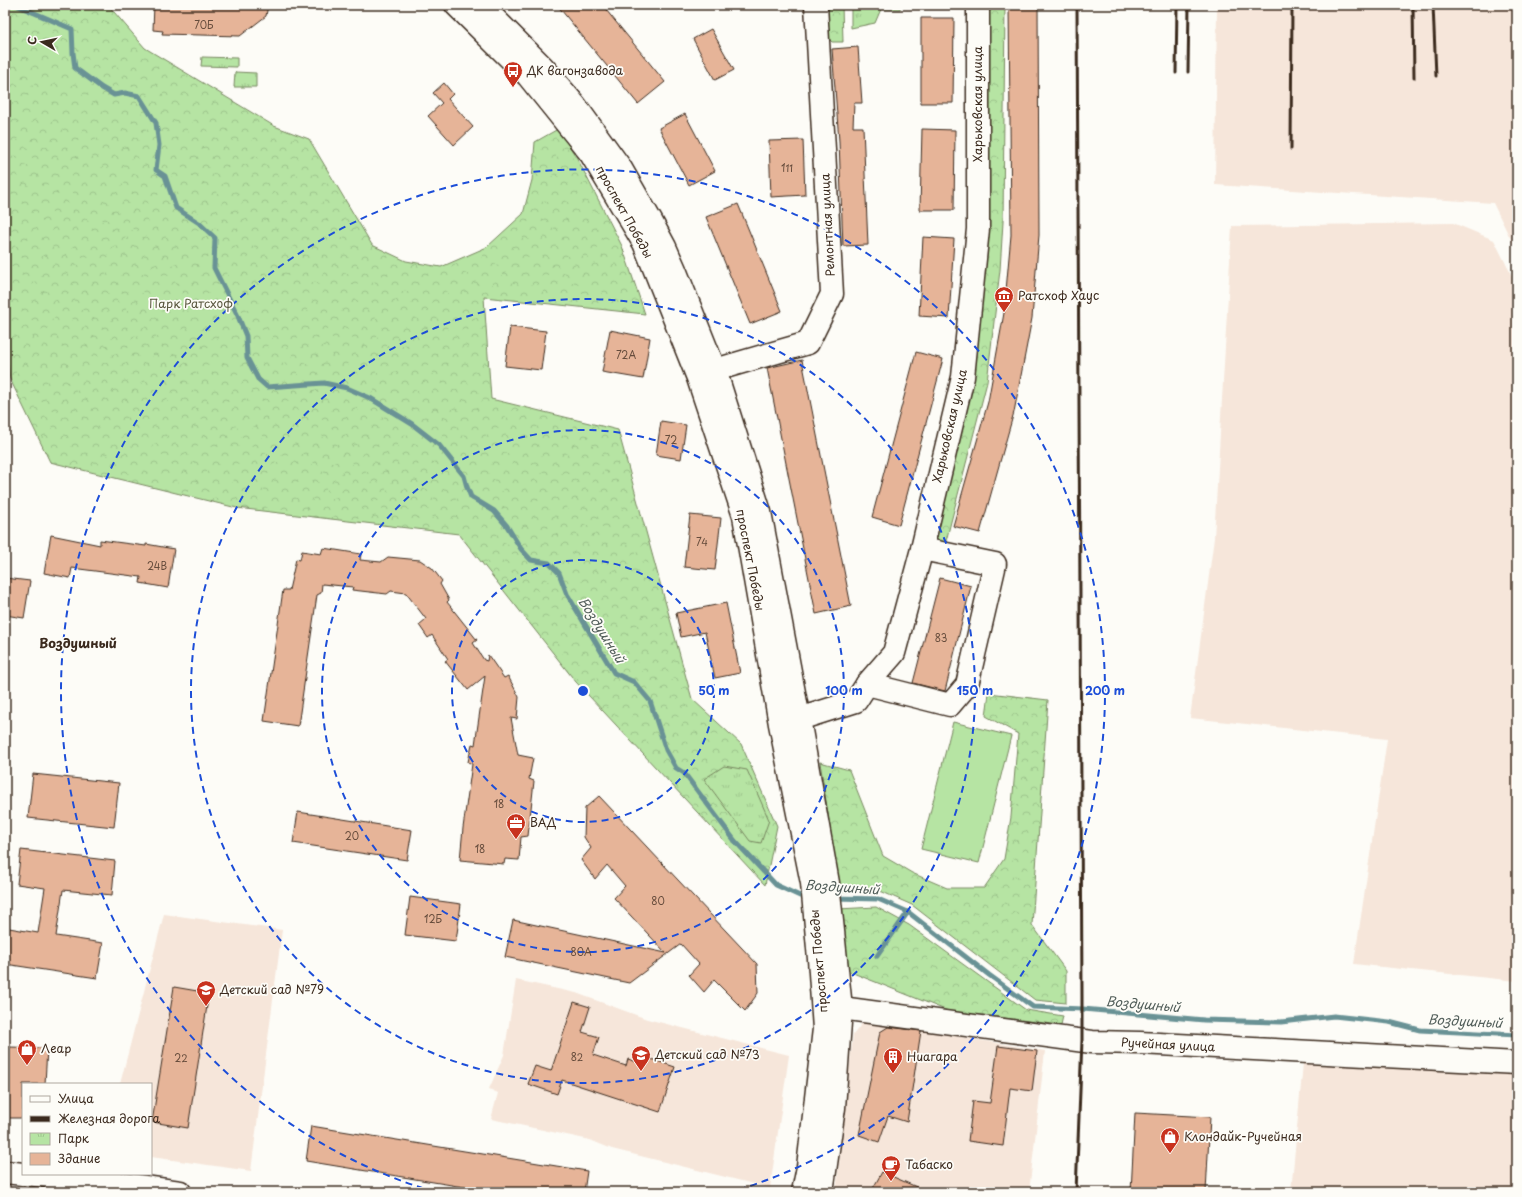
<svg xmlns="http://www.w3.org/2000/svg" width="1522" height="1197" font-family="'Playpen Sans',sans-serif">
  <style>
    .built { fill: #f6e6da }
    .green { fill: #b6e4a3; stroke: #788760 }
    .forest { fill: url(#forest-crowns); stroke: #788760 }
    .park { fill: url(#park-tufts); stroke: #788760 }
    .lines { fill: none; stroke-linecap: round; stroke-linejoin: round }
    .stream { stroke: #699295; stroke-width: 5 }
    .building { fill: #e6b498; stroke: #3b2a1e }
    .minor-casing { stroke: #3b2a1e; stroke-width: 25 }
    .major-casing { stroke: #3b2a1e; stroke-width: 25 }
    .minor { stroke: #fdfcf7; stroke-width: 22 }
    .major { stroke: #fdfcf7; stroke-width: 22 }
    .rail { stroke: #3b2a1e; stroke-width: 3 }
    .ring { fill: none; stroke: #1d4ed8; stroke-width: 2; stroke-dasharray: 7 5 }
    .labels { text-anchor: middle; stroke-width: 3.5; stroke-linejoin: round; paint-order: stroke }
    .number-label { font-size: 10px; fill: #664c3c }
    .poi-label { font-size: 12px; fill: #3b2a1e; stroke: #fdfcf7; text-anchor: start }
    .street-label { font-size: 12px; fill: #3b2a1e; stroke: #fdfcf7 }
    .park-label { font-size: 12px; fill: #5a583f; stroke: #fdfcf7 }
    .water-label { font-size: 13px; font-style: italic; fill: #525e5a; stroke: #fdfcf7 }
    .neighbourhood-label { font-size: 13px; font-weight: bold; fill: #3b2a1e; stroke: #fdfcf7 }
    .centre { fill: #1d4ed8; stroke: #fdfcf7; stroke-width: 2 }
    .ring-label { font-size: 12px; text-anchor: middle; font-weight: bold; fill: #1d4ed8; stroke: #fdfcf7; stroke-width: 3.5; stroke-linejoin: round; paint-order: stroke }
  </style>
  <defs>
    <pattern id="forest-crowns" width="20" height="18" patternUnits="userSpaceOnUse"><rect width="20" height="18" fill="#b6e4a3"/><path d="M2 6a3 3 0 1 1 6 0M12 15a3 3 0 1 1 6 0" fill="none" stroke="#9dc48c"/></pattern>
    <pattern id="park-tufts" width="24" height="20" patternUnits="userSpaceOnUse"><rect width="24" height="20" fill="#b6e4a3"/><path d="M3 7l-1-3M5 7V3M7 7l1-3M15 17l-1-3M17 17v-4M19 17l1-3" fill="none" stroke="#9dc48c"/></pattern>
  </defs>
  <rect width="100%" height="100%" fill="#fdfcf7"/>
  <filter id="ink" filterUnits="userSpaceOnUse"><feTurbulence type="fractalNoise" baseFrequency=".025" numOctaves="2"/><feDisplacementMap in="SourceGraphic" scale="8" xChannelSelector="R" yChannelSelector="G"/><feConvolveMatrix kernelMatrix="1 2 1 2 8 2 1 2 1" color-interpolation-filters="sRGB"/></filter>
  <g filter="url(#ink)">
    <g class="built">
      <polygon points="1217,5 1517,5 1517,252 1493,203 1215,185"/>
      <polygon points="1453,223 1494,240 1517,286 1517,981 1354,964 1387,739 1190,718 1214,538 1232,226"/>
      <polygon points="164,914 282,930 251,1171 151,1157 151,1084 120,1084"/>
      <polygon points="516,980 576,993 647,1019 789,1055 770,1188 612,1149 590,1140 491,1119 498,1093 489,1089 504,1055"/>
      <polygon points="864,1021 1045,1051 1029,1192 836,1192 853,1035"/>
      <polygon points="1303,1063 1517,1074 1517,1192 1291,1192"/>
    </g>
    <polygon class="green" points="953,722 1011,736 979,863 921,849"/>
    <g class="forest">
      <polygon points="5,5 108,5 145,48 274,126 309,139 372,245 406,261 441,267 487,247 523,214 532,180 535,142 558,129 577,158 622,246 645,314 484,297 491,399 618,430 692,699 741,744 777,826 765,885 576,682 459,534 237,508 50,462 10,379 5,348"/>
      <polygon points="824,5 842,5 843,42 832,42 824,34"/>
      <polygon points="986,5 1005,5 1003,222 1000,270 987,382 945,545 930,540 970,378"/>
      <polygon points="989,693 1048,700 1032,925 1066,971 1066,1003 1035,1000 912,905 878,890 840,892 820,762 849,770 883,856 912,873 947,888 984,888 1004,859 1011,817 1018,734 986,716"/>
      <polygon points="876,907 909,925 1026,1010 1063,1016 1061,1025 948,1011 848,971 838,909"/>
    </g>
    <g class="park">
      <polygon points="851,5 900,5 900,9 881,9 875,23 851,28"/>
      <polygon points="202,57 237,58 237,67 201,66"/>
      <polygon points="235,72 256,73 256,87 234,87"/>
      <polygon points="724,766 747,770 769,820 761,843 750,841 704,779"/>
    </g>
    <g class="lines">
      <g class="stream">
        <polyline points="16,5 72,29 73,53 75,68 102,88 114,95 125,93 139,96 156,123 159,145 156,170 165,176 176,208 199,223 215,238 214,268 238,316 246,336 247,358 258,379 267,387 324,383 347,388 370,398 412,424 439,445 464,476 467,487 471,497 494,511 507,526 521,549 531,560 549,563 559,573 567,594 614,673 634,682 650,701 666,750 676,768 684,773 735,841 776,885 802,897 808,897"/>
        <polyline points="834,898 878,899 908,912 989,975 1033,1007 1083,1009 1204,1020 1281,1022 1334,1016 1389,1022 1420,1030 1517,1035"/>
        <polyline points="877,956 908,912"/>
      </g>
    </g>
    <g class="building">
      <polygon points="154,5 268,5 266,16 240,36 162,34 163,31 153,30"/>
      <polygon points="557,5 602,5 665,82 638,104"/>
      <polygon points="1009,5 1038,5 1039,235 1032,318 1014,412 980,533 953,526 988,402 1004,313 1011,235"/>
      <polygon points="921,18 954,18 953,103 921,103"/>
      <polygon points="711,29 734,70 715,80 693,39"/>
      <polygon points="858,47 862,103 854,103 853,127 863,127 868,245 843,246 839,141 832,49"/>
      <polygon points="444,83 453,94 448,99 473,127 454,145 428,116 442,103 433,93"/>
      <polygon points="685,114 715,171 689,185 659,128"/>
      <polygon points="922,129 955,130 954,210 920,210"/>
      <polygon points="803,140 805,195 771,197 769,141"/>
      <polygon points="738,204 782,311 750,324 706,217"/>
      <polygon points="923,237 954,239 949,318 919,316"/>
      <polygon points="510,327 546,331 541,370 505,366"/>
      <polygon points="610,330 650,338 643,379 602,372"/>
      <polygon points="916,352 943,359 899,525 872,517"/>
      <polygon points="802,360 851,606 816,614 767,368"/>
      <polygon points="661,421 686,425 681,459 656,455"/>
      <polygon points="690,515 721,518 715,570 684,567"/>
      <polygon points="51,535 100,545 100,540 146,546 146,544 174,549 168,588 140,583 141,577 72,568 70,578 44,573"/>
      <polygon points="323,548 361,554 360,560 381,562 388,557 420,560 432,568 442,581 440,584 449,600 447,602 477,640 473,643 484,660 487,661 488,655 504,678 508,676 519,697 517,719 511,718 518,755 533,758 529,779 534,781 528,836 521,837 519,860 505,859 504,864 460,860 463,828 472,764 468,762 472,744 475,745 485,676 468,690 445,661 448,659 432,635 428,638 419,625 426,619 406,593 391,591 387,594 352,590 353,587 322,584 321,593 317,595 298,726 264,721 283,590 289,590 296,559 300,560 302,551 321,554"/>
      <polygon points="5,578 30,581 24,618 5,615"/>
      <polygon points="940,578 971,586 945,691 913,683"/>
      <polygon points="726,603 740,673 715,678 705,632 681,637 676,613"/>
      <polygon points="33,774 119,783 114,827 28,818"/>
      <polygon points="599,796 757,964 758,993 745,1011 714,980 704,992 689,975 699,964 681,944 629,983 505,957 513,920 666,953 614,898 625,886 607,865 595,879 581,860 591,848 584,837 585,808"/>
      <polygon points="298,812 412,830 407,860 293,843"/>
      <polygon points="21,850 115,861 112,895 63,890 56,936 103,943 97,978 5,964 5,952 9,928 38,933 45,888 17,884"/>
      <polygon points="410,897 461,904 456,941 405,935"/>
      <polygon points="174,987 209,993 188,1128 152,1122"/>
      <polygon points="574,1002 590,1007 582,1032 599,1037 593,1055 626,1066 628,1059 646,1065 648,1058 675,1067 660,1112 562,1080 557,1094 528,1084 535,1066 551,1071"/>
      <polygon points="888,1027 921,1031 907,1122 888,1116 879,1142 859,1135 880,1032"/>
      <polygon points="998,1046 1037,1051 1032,1091 1010,1088 1003,1146 968,1141 973,1101 990,1103"/>
      <polygon points="9,1047 47,1048 45,1084 23,1084 23,1118 7,1118"/>
      <polygon points="1135,1113 1210,1117 1206,1192 1131,1192"/>
      <polygon points="311,1126 587,1171 584,1192 494,1192 306,1161"/>
      <polygon points="882,1172 928,1192 871,1192"/>
    </g>
    <g class="lines">
      <defs>
        <g id="minor">
          <polyline points="715,370 808,343 832,294 816,5"/>
          <polyline points="867,684 950,705 967,685 995,564 922,549"/>
          <polyline points="799,719 856,701 867,684 894,653 922,549 963,377 978,229 978,5"/>
          <polyline points="841,1008 1092,1042 1140,1043 1517,1063"/>
        </g>
        <g id="major">
          <polyline points="456,5 528,76 591,154 644,243 698,378 744,516 780,724 812,883 819,959 824,1029 808,1167 803,1192"/>
          <polyline points="481,5 543,67 575,105 620,167 651,221 665,247 676,272 715,370 760,512 799,719 828,883 841,1008 834,1108 822,1192"/>
          <polyline points="5,1172 23,1174"/>
          <polyline points="25,1174 116,1183 180,1192"/>
        </g>
      </defs>
      <use href="#minor" class="minor-casing"/>
      <use href="#major" class="major-casing"/>
      <use href="#minor" class="minor"/>
      <use href="#major" class="major"/>
      <g class="rail">
        <polyline points="1413,5 1414,78"/>
        <polyline points="1433,5 1436,76"/>
        <polyline points="1188,72 1189,5"/>
        <polyline points="1176,73 1177,5"/>
        <polyline points="1291,149 1292,5"/>
        <polyline points="1076,1192 1082,1040 1082,996 1077,5"/>
      </g>
    </g>
  </g>
  <g class="ring">
    <circle cx="583" cy="691" r="131"/>
    <circle cx="583" cy="691" r="261"/>
    <circle cx="583" cy="691" r="392"/>
    <path d="M435 1192A522 522 0 1 1 731 1192"/>
  </g>
  <defs>
    <symbol id="bus-pin" viewBox="-11 -11 22 30"><path d="M0 17L-7.5 6A9.5 9.5 0 1 1 7.5 6Z" fill="#c8321e" stroke="#fdfcf7"/><path d="M-5-6H5V4H4V6H2V4H-2V6H-4V4H-5ZM-3.5-4V0h7V-4ZM-3.5 1.2v1.5H-2V1.2ZM2 1.2v1.5H3.5V1.2Z" fill="#fff"/></symbol>
    <symbol id="museum-pin" viewBox="-11 -11 22 30"><path d="M0 17L-7.5 6A9.5 9.5 0 1 1 7.5 6Z" fill="#c8321e" stroke="#fdfcf7"/><path d="M0-6L6-3V-2H-6V-3ZM-5-1h2V3h-2ZM-1-1h2V3h-2ZM3-1h2V3H3ZM-6 4H6V6H-6Z" fill="#fff"/></symbol>
    <symbol id="office-pin" viewBox="-11 -11 22 30"><path d="M0 17L-7.5 6A9.5 9.5 0 1 1 7.5 6Z" fill="#c8321e" stroke="#fdfcf7"/><path d="M-6-3h4V-5.5h4V-3h4V5H-6ZM-1-4.5V-3h2v-1.5ZM-6 0V1H6V0Z" fill="#fff"/></symbol>
    <symbol id="school-pin" viewBox="-11 -11 22 30"><path d="M0 17L-7.5 6A9.5 9.5 0 1 1 7.5 6Z" fill="#c8321e" stroke="#fdfcf7"/><path d="M0-5L7-2L0 1L-7-2ZM-4 1L0 2.5L4 1V4Q0 6-4 4Z" fill="#fff"/></symbol>
    <symbol id="shop-pin" viewBox="-11 -11 22 30"><path d="M0 17L-7.5 6A9.5 9.5 0 1 1 7.5 6Z" fill="#c8321e" stroke="#fdfcf7"/><path d="M-5-2.5h2.3a2.7 3.5 0 0 1 5.4 0H5L5.5 6h-11ZM-1.5-2.5h3a1.5 2.3 0 0 0-3 0Z" fill="#fff"/></symbol>
    <symbol id="building-pin" viewBox="-11 -11 22 30"><path d="M0 17L-7.5 6A9.5 9.5 0 1 1 7.5 6Z" fill="#c8321e" stroke="#fdfcf7"/><path d="M-4-6H4V6H1V3H-1V6H-4ZM-2.5-4.3h1.7v1.8h-1.7ZM.8-4.3h1.7v1.8H.8ZM-2.5-1h1.7V.8h-1.7ZM.8-1h1.7V.8H.8Z" fill="#fff"/></symbol>
    <symbol id="cafe-pin" viewBox="-11 -11 22 30"><path d="M0 17L-7.5 6A9.5 9.5 0 1 1 7.5 6Z" fill="#c8321e" stroke="#fdfcf7"/><path d="M-5.5-4.5H6V0H3Q3 3.5 0 3.5H-2.5Q-5.5 3.5-5.5 0ZM3-3.2v2h1.7v-2ZM-6 4.5H4V6H-6Z" fill="#fff"/></symbol>
  </defs>
  <g fill-rule="evenodd">
    <use href="#bus-pin" x="502" y="60" width="22" height="30"/>
    <use href="#museum-pin" x="993" y="285" width="22" height="30"/>
    <use href="#office-pin" x="505" y="812" width="22" height="30"/>
    <use href="#school-pin" x="195" y="979" width="22" height="30"/>
    <use href="#shop-pin" x="16" y="1038" width="22" height="30"/>
    <use href="#school-pin" x="630" y="1044" width="22" height="30"/>
    <use href="#building-pin" x="882" y="1046" width="22" height="30"/>
    <use href="#shop-pin" x="1159" y="1126" width="22" height="30"/>
    <use href="#cafe-pin" x="880" y="1154" width="22" height="30"/>
  </g>
  <g class="labels">
    <g class="number-label">
      <text x="204" y="29">70Б</text>
      <text x="787" y="172">111</text>
      <text x="626" y="359">72А</text>
      <text x="671" y="444">72</text>
      <text x="702" y="546">74</text>
      <text x="157" y="570">24В</text>
      <text x="941" y="642">83</text>
      <text x="499" y="808">18</text>
      <text x="352" y="840">20</text>
      <text x="480" y="853">18</text>
      <text x="658" y="905">80</text>
      <text x="433" y="923">12Б</text>
      <text x="581" y="956">80А</text>
      <text x="577" y="1061">82</text>
      <text x="181" y="1062">22</text>
    </g>
    <g class="poi-label">
      <text x="527" y="75">ДК вагонзавода</text>
      <text x="1018" y="300">Ратсхоф Хаус</text>
      <text x="530" y="827">ВАД</text>
      <text x="220" y="994">Детский сад №79</text>
      <text x="41" y="1053">Леар</text>
      <text x="655" y="1059">Детский сад №73</text>
      <text x="907" y="1061">Ниагара</text>
      <text x="1184" y="1141">Клондайк-Ручейная</text>
      <text x="905" y="1169">Табаско</text>
    </g>
    <g class="street-label">
      <text transform="translate(978 104) rotate(-90)" y="4">Харьковская улица</text>
      <text transform="translate(624 212) rotate(61)" y="4">проспект Победы</text>
      <text transform="translate(828 225) rotate(-93)" y="4">Ремонтная улица</text>
      <text transform="translate(950 426) rotate(-77)" y="4">Харьковская улица</text>
      <text transform="translate(750 560) rotate(79)" y="4">проспект Победы</text>
      <text transform="translate(819 961) rotate(-95)" y="4">проспект Победы</text>
      <text transform="translate(1168 1045) rotate(3)" y="4">Ручейная улица</text>
    </g>
    <g class="park-label">
      <text x="191" y="308">Парк Ратсхоф</text>
    </g>
    <g class="water-label">
      <text transform="translate(602 630) rotate(58)" y="5">Воздушный</text>
      <text transform="translate(842 887) rotate(4)" y="5">Воздушный</text>
      <text transform="translate(1143 1004) rotate(5)" y="5">Воздушный</text>
      <text transform="translate(1465 1021) rotate(3)" y="5">Воздушный</text>
    </g>
    <g class="neighbourhood-label">
      <text x="78" y="648">Воздушный</text>
    </g>
  </g>
  <circle cx="583" cy="691" r="6" class="centre"/>
  <g class="ring-label">
    <text x="714" y="695">50 m</text>
    <text x="844" y="695">100 m</text>
    <text x="975" y="695">150 m</text>
    <text x="1105" y="695">200 m</text>
  </g>
  <rect width="1522" height="1197" fill="none" stroke="#fdfcf7" stroke-width="20"/>
  <rect x="10" y="10" width="1502" height="1177" fill="none" stroke="#3b2a1e" stroke-width="1.5" filter="url(#ink)"/>
  <rect x="22" y="1083" width="130" height="92" fill="#fdfcf7" stroke="#afa8a0"/>
  <rect x="30" y="1096" width="20" height="6" fill="#fdfcf7" stroke="#afa8a0"/>
  <text x="58" y="1103" font-size="12" fill="#3b2a1e">Улица</text>
  <rect x="30" y="1116" width="20" height="6" fill="#3b2a1e" stroke="#afa8a0"/>
  <text x="58" y="1123" font-size="12" fill="#3b2a1e">Железная дорога</text>
  <rect x="30" y="1133" width="20" height="12" fill="url(#park-tufts)" stroke="#afa8a0"/>
  <text x="58" y="1143" font-size="12" fill="#3b2a1e">Парк</text>
  <rect x="30" y="1153" width="20" height="12" fill="#e6b498" stroke="#afa8a0"/>
  <text x="58" y="1163" font-size="12" fill="#3b2a1e">Здание</text>
  <g transform="translate(42 42) rotate(279)" stroke="#fdfcf7" stroke-width="3" paint-order="stroke">
  <path d="M0-3L7 15L0 10L-7 15Z" fill="#3b2a1e"/>
  <text y="-6" font-size="11" font-weight="bold" text-anchor="middle" fill="#3b2a1e">С</text>
  </g>
</svg>
